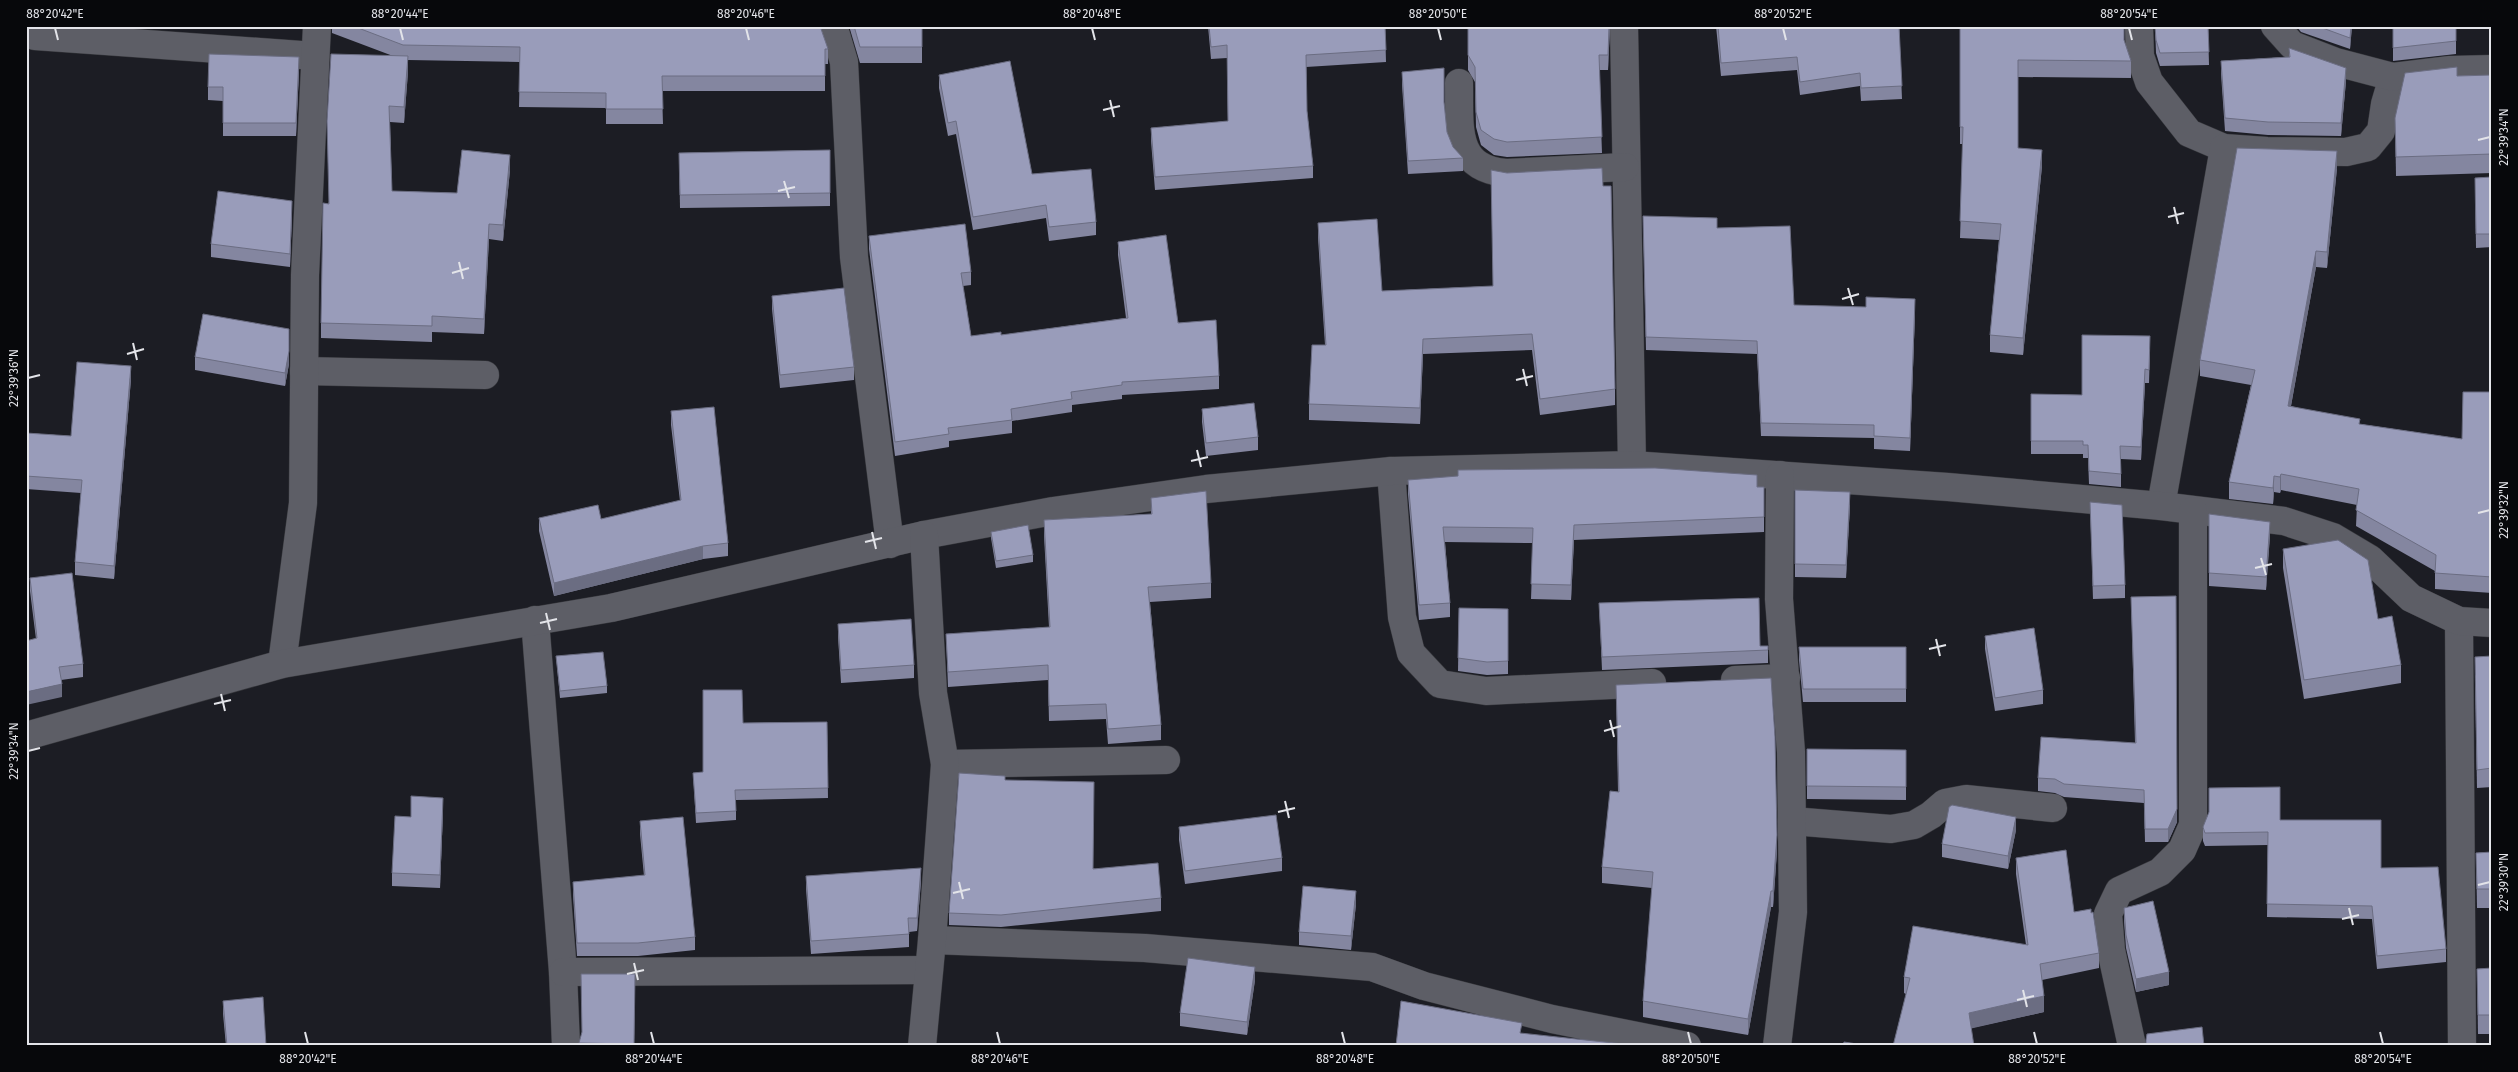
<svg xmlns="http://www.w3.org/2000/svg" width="2518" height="1072" font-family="'Fira Sans',sans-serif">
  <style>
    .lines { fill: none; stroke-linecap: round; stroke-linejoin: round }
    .minor-casing { stroke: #37383d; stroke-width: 29 }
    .minor { stroke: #5d5e66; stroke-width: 28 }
    .wall { fill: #8486a0 }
    .shaded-wall { fill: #6b6d82 }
    .building { fill: #999cba; stroke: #6b6d82 }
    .ticks { fill: none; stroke: #e3e4e9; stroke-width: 2 }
    .neatline { fill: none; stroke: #e3e4e9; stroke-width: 2 }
    .ticks-label { font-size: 12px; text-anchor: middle; fill: #e3e4e9 }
  </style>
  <rect width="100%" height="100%" fill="#1c1d24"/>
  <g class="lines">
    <defs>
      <g id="minor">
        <polyline points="830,26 836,35 844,62 854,257 890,544"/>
        <polyline points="1624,26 1632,465"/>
        <polyline points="2139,26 2140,56 2149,82 2189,133 2224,148 2267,151 2346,152 2368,147 2381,131 2385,104 2393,77 2450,70 2492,69"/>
        <polyline points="2275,26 2292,45 2336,62 2393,77"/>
        <polyline points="35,36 315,56"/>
        <path d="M1459,83C1460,125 1452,168 1506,173L1625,167"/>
        <polyline points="304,371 485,375"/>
        <polyline points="1391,471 1402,617 1411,653 1440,684 1486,691 1652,683"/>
        <polyline points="2161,506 2224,148"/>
        <polyline points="535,620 563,972 566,1046"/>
        <polyline points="2459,621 2462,1046"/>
        <polyline points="282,664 303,503 305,275 317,26"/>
        <polyline points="1735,680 1786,678"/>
        <polyline points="26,736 282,664 611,608 924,535 1053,511 1206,489 1391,471 1632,465 1948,487 2161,506 2284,521 2333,537 2370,559 2411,598 2459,621 2492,623"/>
        <polyline points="945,764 1166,760"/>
        <polyline points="1792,821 1891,829 1914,825 1931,815 1945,803 1966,799 2053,808"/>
        <polyline points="932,940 1145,948 1372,967 1424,986 1552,1019 1687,1046"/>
        <polyline points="563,972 929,970"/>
        <polyline points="922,1046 932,940 945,764 933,693 924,535"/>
        <polyline points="1777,1046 1793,912 1791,752 1779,599 1780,475"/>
        <polyline points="2132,1046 2111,950 2108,914 2119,891 2160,872 2182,850 2193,825 2193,511"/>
      </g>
    </defs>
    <use href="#minor" class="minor-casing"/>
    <use href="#minor" class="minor"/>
  </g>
  <g class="wall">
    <polygon points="332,26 820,26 828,49 828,64 825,64 825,91 662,91 663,124 606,124 606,108 519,107 520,62 408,60 408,72 404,123 390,122 392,191 457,193 510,170 503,241 489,239 484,334 432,332 432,342 321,338 321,323 328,204 393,56 332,33"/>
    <polygon points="849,26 922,26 922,63 860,63"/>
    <polygon points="1208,26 1385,26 1386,62 1306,67 1307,111 1313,166 1313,178 1155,190 1151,141 1151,128 1228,121 1227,58 1211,59"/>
    <polygon points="1468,26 1610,26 1608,70 1599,70 1602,153 1507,157 1494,155 1481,145 1476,127 1475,82 1468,70"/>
    <polygon points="1716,26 1899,26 1902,99 1861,101 1860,86 1800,95 1797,70 1721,76"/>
    <polygon points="1960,26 2124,40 2131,61 2131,78 2018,77 2018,148 2042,166 2023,355 1990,352 1990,335 1999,240 1960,238 1963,144 1960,144"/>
    <polygon points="2155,26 2208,26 2209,65 2160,66 2156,53"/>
    <polygon points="2296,26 2352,26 2350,49 2301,32"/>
    <polygon points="2393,26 2456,26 2456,54 2393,61"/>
    <polygon points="2289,48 2346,81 2341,136 2268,135 2225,131 2221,74 2221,61 2289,57"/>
    <polygon points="299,71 296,136 223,136 223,101 208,100 208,87"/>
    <polygon points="1402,72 1444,102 1447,132 1453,147 1463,158 1463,171 1408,174 1402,85"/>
    <polygon points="939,75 1032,174 1096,222 1096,235 1049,241 1046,218 973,230 956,134 948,136 939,88"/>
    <polygon points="2492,75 2492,173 2396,176 2395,118 2457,76"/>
    <polygon points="830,150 830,206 680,208 679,153"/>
    <polygon points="2337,168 2327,268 2316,267 2291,406 2360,424 2462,439 2492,392 2492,593 2435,589 2435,571 2356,526 2357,505 2281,490 2280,493 2274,492 2273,504 2229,499 2229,482 2251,385 2200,376 2200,360"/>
    <polygon points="1507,173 1603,186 1615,389 1615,405 1540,415 1532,350 1423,354 1420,424 1309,420 1309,404 1325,345 1318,238 1318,223 1382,291 1493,286"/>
    <polygon points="2492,177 2492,247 2476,248 2475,178"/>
    <polygon points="292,214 290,267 211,257 211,244"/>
    <polygon points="1643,216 1717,228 1794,305 1915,312 1910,451 1874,449 1874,438 1761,436 1757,354 1646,350"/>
    <polygon points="869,236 971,272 971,285 963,286 971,336 1001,335 1126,318 1118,255 1118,242 1219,376 1219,389 1122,395 1122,399 1072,405 1072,412 1012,421 1012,433 949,441 949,447 895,456 869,249"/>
    <polygon points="772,296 854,367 854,380 780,388 772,309"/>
    <polygon points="2150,349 2149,383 2145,383 2141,460 2121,459 2121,487 2089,484 2088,458 2083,458 2083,454 2031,454 2031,394 2082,395"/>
    <polygon points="195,357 289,364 285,386 195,370"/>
    <polygon points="131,379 114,579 75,575 75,562 81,493 26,489 26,433 71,436"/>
    <polygon points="1202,409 1258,437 1258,450 1206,456 1202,422"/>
    <polygon points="671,411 728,543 728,556 703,559 554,596 539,531 539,518 601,519 680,501 671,425"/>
    <polygon points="1408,480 1764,487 1764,532 1574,540 1571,600 1531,599 1533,543 1445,542 1450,603 1450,617 1419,620 1408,494"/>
    <polygon points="1795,490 1850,505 1846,578 1795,577"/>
    <polygon points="1151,498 1211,583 1211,598 1150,602 1161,725 1161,740 1108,744 1106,719 1049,721 1048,680 948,687 946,634 1049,627 1044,536 1044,520 1151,514"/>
    <polygon points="2090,502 2125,585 2125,598 2093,599"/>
    <polygon points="2209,514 2270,535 2266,590 2209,586"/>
    <polygon points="991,532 1033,555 1033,562 996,568 991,538"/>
    <polygon points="2283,549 2378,619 2401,665 2401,683 2304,699 2283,568"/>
    <polygon points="30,578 83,664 83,677 61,680 62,697 36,639 30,591"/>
    <polygon points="2131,597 2177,822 2168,842 2145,842 2144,803 2064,797 2055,793 2038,791 2038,778 2135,743"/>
    <polygon points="1599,603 1760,646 1768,646 1768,663 1602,670"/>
    <polygon points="1459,608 1508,609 1508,674 1487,675 1458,671"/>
    <polygon points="838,624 914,665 914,678 841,683 838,637"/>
    <polygon points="1985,636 2043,690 2043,704 1995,711 1985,649"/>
    <polygon points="1799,647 1906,647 1906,702 1803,702 1799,660"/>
    <polygon points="556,656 607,686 607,693 560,698"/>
    <polygon points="2492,656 2492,787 2477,788 2475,676"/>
    <polygon points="1616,685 1777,851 1773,907 1771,907 1748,1035 1643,1017 1643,1001 1652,888 1602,883 1602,867 1618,792"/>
    <polygon points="827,722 828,798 736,800 736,820 696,823 693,773 703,772 743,723"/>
    <polygon points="1807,749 1906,750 1906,800 1807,799"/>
    <polygon points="1005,780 1093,868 1161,898 1161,911 1001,927 949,925 949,913"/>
    <polygon points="443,811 440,888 392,886 392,873 411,817"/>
    <polygon points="2280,820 2381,868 2446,949 2446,962 2377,969 2372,919 2267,917 2268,845 2205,846 2203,841 2203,827"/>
    <polygon points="640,821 695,937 695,950 638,956 577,956 573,895 573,882 644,876 640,834"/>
    <polygon points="1179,827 1282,858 1282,871 1185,884 1179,840"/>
    <polygon points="2016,830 2008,869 1942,857 1942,844"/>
    <polygon points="2492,852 2492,908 2477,908 2476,853"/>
    <polygon points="2016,858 2074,912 2099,953 2099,968 2042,980 2044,1012 1971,1028 1904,993 1904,977 2026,945 2016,874"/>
    <polygon points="806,876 921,881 917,931 909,932 909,947 811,954 806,889"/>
    <polygon points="1356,904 1351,950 1299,945 1299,932"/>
    <polygon points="2124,908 2169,985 2136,992 2126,948 2124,921"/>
    <polygon points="2492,968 2492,1034 2478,1034 2477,969"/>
    <polygon points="635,974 634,1046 579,1046 579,1043"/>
    <polygon points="1255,980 1247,1035 1180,1026 1180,1013"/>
    <polygon points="223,1001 266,1046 226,1046 223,1014"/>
  </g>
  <g class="shaded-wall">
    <polygon points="1609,26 1610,26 1608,70 1608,55"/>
    <polygon points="2351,26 2352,26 2350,49 2350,38"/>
    <polygon points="408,56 408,72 404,123 404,107"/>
    <polygon points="299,57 299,71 296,136 296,123"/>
    <polygon points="2346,68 2346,81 2341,136 2341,123"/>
    <polygon points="2042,150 2042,166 2023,355 2023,338"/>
    <polygon points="2337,151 2337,168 2327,268 2327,252"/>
    <polygon points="510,155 510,170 503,241 503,225"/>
    <polygon points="292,201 292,214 290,267 290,254"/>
    <polygon points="489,224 489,239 484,334 484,319"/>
    <polygon points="2316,251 2316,267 2288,422 2288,406"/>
    <polygon points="1915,299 1915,312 1910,451 1910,438"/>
    <polygon points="1423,339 1423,354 1420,424 1420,408"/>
    <polygon points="289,342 289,364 285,386 285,373"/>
    <polygon points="131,366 131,379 114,579 114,566"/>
    <polygon points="2145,369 2145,383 2141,460 2141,447"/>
    <polygon points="2281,474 2281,490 2280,493 2280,477"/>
    <polygon points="2274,476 2274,492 2273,504 2273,488"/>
    <polygon points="1850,492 1850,505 1846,578 1846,565"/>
    <polygon points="2270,522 2270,535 2266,590 2266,577"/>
    <polygon points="1574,525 1574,540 1571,600 1571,585"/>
    <polygon points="703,546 703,559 554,596 554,583"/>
    <polygon points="62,684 62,697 26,705 26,692"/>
    <polygon points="443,798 443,811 440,888 440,875"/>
    <polygon points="2177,809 2177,822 2168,842 2168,829"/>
    <polygon points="2016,817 2016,830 2008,869 2008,856"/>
    <polygon points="1777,835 1777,851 1773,907 1773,891"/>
    <polygon points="921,868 921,881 917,931 917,918"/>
    <polygon points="1356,891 1356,904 1351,950 1351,936"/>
    <polygon points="1771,891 1771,907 1748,1035 1748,1019"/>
    <polygon points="1255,967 1255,980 1247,1035 1247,1022"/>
    <polygon points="2169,972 2169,985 2136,992 2136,979"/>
    <polygon points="2044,996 2044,1012 1969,1029 1969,1013"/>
  </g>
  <g class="building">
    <polygon points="353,26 820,26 828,49 825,49 825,76 662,76 663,109 606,109 606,93 519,92 520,47 403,45"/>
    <polygon points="854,26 922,26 922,47 860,47"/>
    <polygon points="1209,26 1385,26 1386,50 1306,55 1307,111 1313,166 1155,177 1151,128 1228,121 1227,45 1211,47"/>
    <polygon points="1468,26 1609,26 1608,55 1599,55 1602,137 1507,142 1494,139 1481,130 1476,112 1475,67 1468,55"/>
    <polygon points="1718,26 1899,26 1902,86 1861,88 1860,73 1800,82 1797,57 1721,63"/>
    <polygon points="1960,26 2124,26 2124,40 2131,61 2018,60 2018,148 2042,150 2023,338 1990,335 2001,224 1960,221 1963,127 1960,127"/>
    <polygon points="2155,26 2208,26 2209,52 2160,53 2156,40"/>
    <polygon points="2317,26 2351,26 2350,38"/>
    <polygon points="2393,26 2456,26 2456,41 2393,48"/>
    <polygon points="2289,48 2346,68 2341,123 2268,122 2225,118 2221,61 2290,57"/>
    <polygon points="209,54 299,57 296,123 223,123 223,87 208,87"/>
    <polygon points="331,54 408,56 404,107 389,106 392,191 457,193 462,150 510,155 503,225 489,224 484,319 432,316 432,326 321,323 323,203 329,204 327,121"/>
    <polygon points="1010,61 1032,174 1091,169 1096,222 1049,227 1046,205 973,217 956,121 948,123 939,75"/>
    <polygon points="2457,67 2457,76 2492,75 2492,154 2396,157 2395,118 2405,73"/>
    <polygon points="1444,68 1444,102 1447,132 1453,147 1463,158 1408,161 1402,72"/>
    <polygon points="2237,148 2337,151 2327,252 2316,251 2288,406 2360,419 2359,424 2462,439 2463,392 2492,392 2492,577 2435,573 2436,555 2356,510 2359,489 2281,474 2280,477 2274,476 2273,488 2229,482 2255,370 2200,360"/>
    <polygon points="830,150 830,193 680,195 679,153"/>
    <polygon points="1602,168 1603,186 1611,186 1615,389 1540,399 1532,334 1423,339 1420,408 1309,404 1312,345 1326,345 1318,223 1377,219 1382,291 1493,286 1491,170 1507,173"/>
    <polygon points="2492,177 2492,234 2476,234 2475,178"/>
    <polygon points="218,191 292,201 290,254 211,244"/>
    <polygon points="1643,216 1717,218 1717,228 1790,226 1794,305 1866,307 1866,297 1915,299 1910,438 1874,436 1874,425 1761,423 1757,341 1646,337"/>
    <polygon points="965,224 971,272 961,273 971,336 1001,332 1001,335 1128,318 1118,242 1166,235 1178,323 1216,320 1219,376 1122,382 1122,385 1071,392 1072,399 1011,409 1012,420 948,428 949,434 895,442 869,236"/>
    <polygon points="844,288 854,367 780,375 772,296"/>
    <polygon points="203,314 289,329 289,351 285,373 195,357"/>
    <polygon points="2082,335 2150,336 2149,370 2145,369 2141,447 2120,446 2121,474 2089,471 2088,445 2083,445 2083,441 2031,441 2031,394 2082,395"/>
    <polygon points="77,362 131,366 114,566 75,562 82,480 26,476 26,433 71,436"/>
    <polygon points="1254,403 1258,437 1206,443 1202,409"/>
    <polygon points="714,407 728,543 703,546 554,583 539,518 598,505 601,519 681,500 671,411"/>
    <polygon points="1655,468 1757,475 1757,487 1764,487 1764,517 1574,525 1571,585 1531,584 1533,528 1443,527 1450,603 1419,605 1408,480 1458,476 1458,470"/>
    <polygon points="1795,490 1850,492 1846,565 1795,564"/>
    <polygon points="1206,491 1211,583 1148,587 1161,725 1108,729 1106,704 1049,706 1048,665 948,672 946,634 1050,627 1044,520 1152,514 1151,498"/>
    <polygon points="2090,502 2122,505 2125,585 2093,586"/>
    <polygon points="2209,514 2270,522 2266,577 2209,573"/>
    <polygon points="1028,525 1033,555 996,561 991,532"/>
    <polygon points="2338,540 2368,560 2378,619 2392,616 2401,665 2304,680 2283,549"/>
    <polygon points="72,573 83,664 59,667 62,684 26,692 26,641 37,638 30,578"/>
    <polygon points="2176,596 2177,809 2168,829 2145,829 2144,790 2064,784 2055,779 2038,778 2041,737 2136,743 2131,597"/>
    <polygon points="1759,598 1760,646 1768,646 1768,650 1602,657 1599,603"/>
    <polygon points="1459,608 1508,609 1508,661 1487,662 1458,658"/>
    <polygon points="911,619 914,665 841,670 838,624"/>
    <polygon points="2034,628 2043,690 1995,698 1985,636"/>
    <polygon points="1799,647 1906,647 1906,689 1803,689"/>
    <polygon points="603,652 607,686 560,691 556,656"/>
    <polygon points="2492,656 2492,768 2477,770 2475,657"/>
    <polygon points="1771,678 1775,737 1777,835 1773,891 1771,891 1748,1019 1643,1001 1653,872 1602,867 1610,791 1619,792 1616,685"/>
    <polygon points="703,690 742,690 743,723 827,722 828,788 735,790 736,811 696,813 693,773 703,772"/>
    <polygon points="1807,749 1906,750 1906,787 1807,786"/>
    <polygon points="959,773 1005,776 1005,780 1094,782 1093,869 1158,863 1161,898 1001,915 949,913"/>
    <polygon points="2280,787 2280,820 2381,820 2381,868 2438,867 2446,949 2377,956 2372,906 2267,904 2268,832 2205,833 2203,827 2209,812 2209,788"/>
    <polygon points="411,796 443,798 440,875 392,873 395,816 411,817"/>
    <polygon points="1952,805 2016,817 2008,856 1942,844 1949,807"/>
    <polygon points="1276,815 1282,858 1185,871 1179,827"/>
    <polygon points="683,817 695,937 638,943 577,943 573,882 645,875 640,821"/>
    <polygon points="2066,850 2074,912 2091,909 2091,913 2093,912 2099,953 2040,964 2044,996 1969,1013 1974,1046 1893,1046 1910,978 1904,977 1913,926 2028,945 2016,858"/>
    <polygon points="2492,852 2492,889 2477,889 2476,853"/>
    <polygon points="921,868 917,918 908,918 909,934 811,941 806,876"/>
    <polygon points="1303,886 1356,891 1351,936 1299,932"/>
    <polygon points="2153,901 2169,972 2136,979 2126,935 2124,908"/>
    <polygon points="1188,958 1255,967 1247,1022 1180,1013"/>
    <polygon points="2492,968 2492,1015 2478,1015 2477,969"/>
    <polygon points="581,974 635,974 634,1044 579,1043 582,1032"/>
    <polygon points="263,997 266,1046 227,1046 223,1001"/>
    <polygon points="1401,1001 1522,1023 1520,1033 1642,1046 1396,1046"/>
    <polygon points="2202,1027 2204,1046 2146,1046 2146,1040 2147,1034"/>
    <polygon points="1844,1042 1870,1046 1843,1046"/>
    <polygon points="2050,1044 2049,1046 2038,1046"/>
  </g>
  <path class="ticks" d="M55,28L58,40M400,28L403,40M746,28L749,40M1092,28L1095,40M1438,28L1441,40M1783,28L1786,40M2129,28L2132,40M1110,100L1114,117M1103,110L1120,106M2478,140L2490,137M784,181L789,198M778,191L795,187M2174,207L2178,224M2168,217L2184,213M459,262L463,279M452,273L469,268M1848,288L1853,305M1842,299L1859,294M133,343L137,360M127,354L144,349M1523,369L1527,386M28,378L40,375M1516,380L1533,376M1197,450L1201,467M1191,461L1208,457M2478,513L2490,510M872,532L876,549M865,542L882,538M2261,558L2266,575M2255,568L2272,564M546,613L550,630M540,623L557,619M1936,639L1940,656M1929,649L1946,645M221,694L225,711M214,704L231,700M1610,720L1614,737M1604,731L1621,726M28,751L40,748M1285,801L1289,818M1278,812L1295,808M959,882L963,899M2478,885L2490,882M953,893L970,889M2349,908L2353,925M2342,919L2359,915M634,963L638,980M627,974L644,970M2023,990L2027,1007M2017,1000L2034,996M305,1032L308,1044M651,1032L654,1044M997,1032L1000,1044M1342,1032L1345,1044M1688,1032L1691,1044M2034,1032L2037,1044M2380,1032L2383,1044"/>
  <rect width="2518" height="1072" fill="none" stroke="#07080b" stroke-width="55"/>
  <rect x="28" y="28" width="2462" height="1016" class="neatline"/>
  <g class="ticks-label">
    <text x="55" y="18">88°20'42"E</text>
    <text x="400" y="18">88°20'44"E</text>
    <text x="746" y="18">88°20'46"E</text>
    <text x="1092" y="18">88°20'48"E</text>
    <text x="1438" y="18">88°20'50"E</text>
    <text x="1783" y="18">88°20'52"E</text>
    <text x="2129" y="18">88°20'54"E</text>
    <text transform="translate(2504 137) rotate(-90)" y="4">22°39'34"N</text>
    <text transform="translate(14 378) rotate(-90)" y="4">22°39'36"N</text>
    <text transform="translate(2504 510) rotate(-90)" y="4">22°39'32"N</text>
    <text transform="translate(14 751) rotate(-90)" y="4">22°39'34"N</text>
    <text transform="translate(2504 882) rotate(-90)" y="4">22°39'30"N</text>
    <text x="308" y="1063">88°20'42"E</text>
    <text x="654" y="1063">88°20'44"E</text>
    <text x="1000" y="1063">88°20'46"E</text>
    <text x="1345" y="1063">88°20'48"E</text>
    <text x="1691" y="1063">88°20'50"E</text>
    <text x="2037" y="1063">88°20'52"E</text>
    <text x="2383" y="1063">88°20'54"E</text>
  </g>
</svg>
